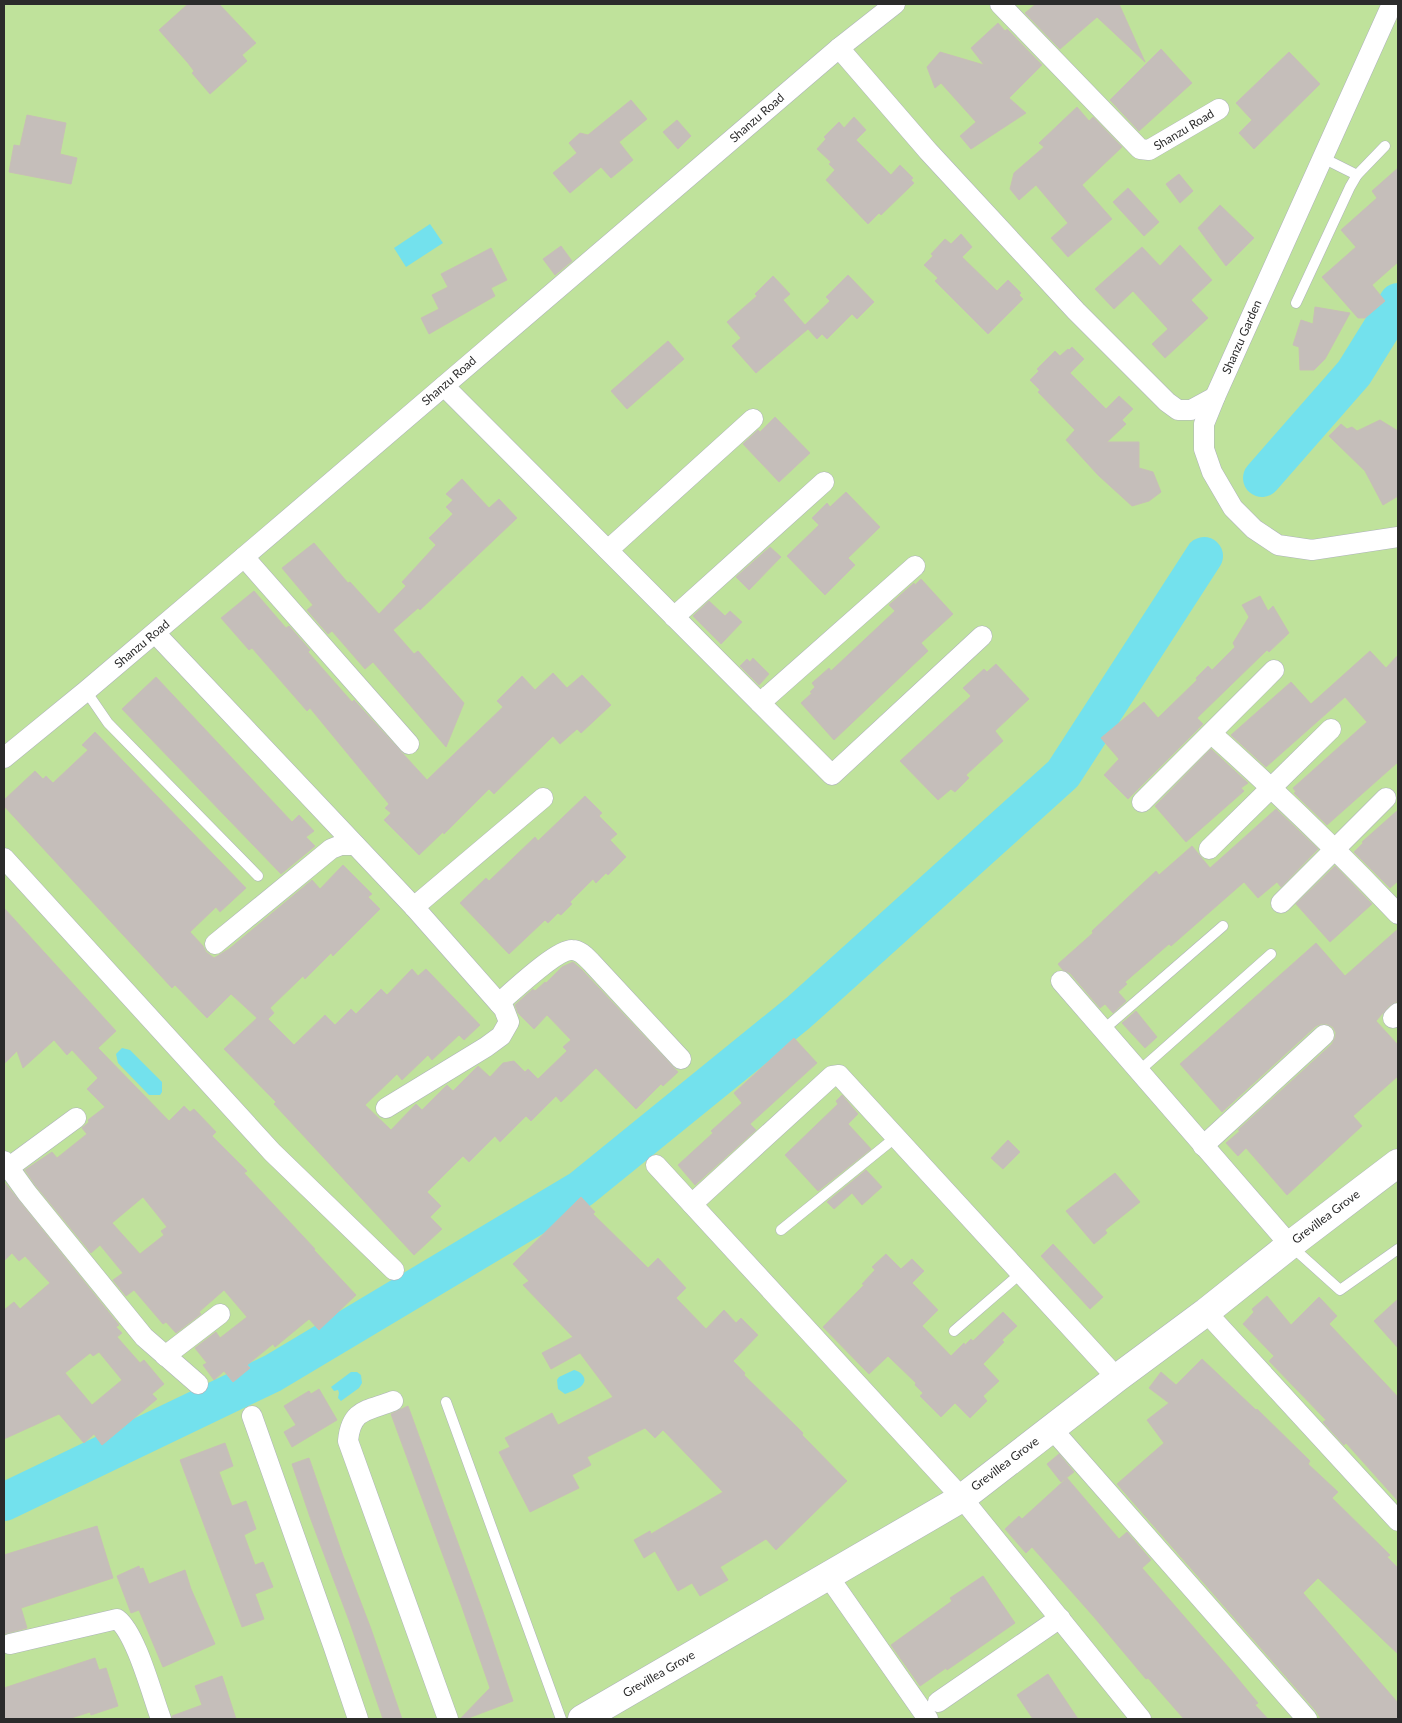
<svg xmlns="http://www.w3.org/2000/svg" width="1402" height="1723" font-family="Lato,sans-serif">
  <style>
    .green { fill: #bfe29b }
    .water { fill: #73e1ed }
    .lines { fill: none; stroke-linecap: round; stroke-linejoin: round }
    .river { stroke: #73e1ed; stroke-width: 38 }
    .building { fill: #c5beba; stroke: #c8bfb7; fill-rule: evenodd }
    .lane-casing { stroke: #aeb3bb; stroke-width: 11 }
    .street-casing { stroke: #aeb3bb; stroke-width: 21 }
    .secondary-casing { stroke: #aeb3bb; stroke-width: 29 }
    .lane { stroke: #fff; stroke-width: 10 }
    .street { stroke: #fff; stroke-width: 20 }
    .secondary { stroke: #fff; stroke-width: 28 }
    .labels { text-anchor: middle; stroke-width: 4.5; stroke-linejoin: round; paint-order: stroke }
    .street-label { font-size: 12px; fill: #2b2b2b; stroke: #fff }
  </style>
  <rect width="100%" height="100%" fill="#ede4de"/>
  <rect class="green" x="4" y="4" width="1394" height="1715"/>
  <g class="water">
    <polygon points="430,224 443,243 406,267 394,248"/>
    <polygon points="122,1048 130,1050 162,1082 162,1092 160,1095 149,1095 118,1063 116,1054"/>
    <path d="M574,1370C580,1371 588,1378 583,1384C580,1389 570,1392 565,1394L558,1389L557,1380L559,1377Z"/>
    <polygon points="351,1372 357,1372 361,1375 362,1383 359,1388 341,1401 338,1398 339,1393 338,1390 334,1391 331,1387"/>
  </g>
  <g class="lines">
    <g class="river">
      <polyline points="1262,478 1354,373 1398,302"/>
      <polyline points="4,1502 273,1373 581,1189 798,1013 1063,774 1204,556"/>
    </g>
  </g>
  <g class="building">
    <polygon points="188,4 219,4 256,43 242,55 247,61 210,94 192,73 194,71 188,63 159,30"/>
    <polygon points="1036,4 1119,4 1145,62 1097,17 1060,49 1025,13"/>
    <polygon points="998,23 1005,31 1007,29 1042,65 1009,98 1026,113 971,149 960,136 976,122 941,83 935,88 927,67 940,52 984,65 971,48"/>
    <polygon points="1161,49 1192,83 1139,131 1110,100"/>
    <polygon points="1289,52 1320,84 1254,149 1239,133 1252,120 1236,103"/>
    <polygon points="631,100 647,119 619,142 633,160 611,178 601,167 570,193 553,173 577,153 569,143 580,133 588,135"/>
    <polygon points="1077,107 1089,121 1093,117 1122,147 1082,185 1112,219 1068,257 1051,238 1068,223 1036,185 1019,200 1010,189 1014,173 1044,147 1039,143"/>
    <polygon points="27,115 66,123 60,154 77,158 71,184 9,172 14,145 20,146"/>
    <polygon points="854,117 866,130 856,140 891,175 900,165 913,178 911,180 914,183 881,215 879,213 868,224 826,180 835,170 829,164 831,162 817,149 826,139 824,137 839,122 844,128"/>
    <polygon points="677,120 691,136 678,149 663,132"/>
    <polygon points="1398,168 1398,262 1372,285 1385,301 1365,318 1358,318 1322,277 1356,247 1341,230 1377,198 1372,191"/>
    <polygon points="1179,174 1193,191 1180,203 1166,184"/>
    <polygon points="1128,188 1159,222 1144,236 1113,202"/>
    <polygon points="1220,205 1254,238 1226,266 1198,228"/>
    <polygon points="961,234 972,247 962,257 997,291 1008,280 1021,293 1019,295 1023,299 988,334 935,281 938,278 924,265 933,256 931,254 945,239 951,244"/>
    <polygon points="1180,245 1212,280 1191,300 1208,318 1165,358 1152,344 1168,329 1133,291 1114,309 1095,289 1142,247 1160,266"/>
    <polygon points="561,246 572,261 555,275 543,259"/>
    <polygon points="491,248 507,280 491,288 495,296 429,334 421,318 439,309 432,295 448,287 441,274"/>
    <polygon points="848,275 874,302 857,319 852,314 827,339 822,334 817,339 808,329 756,373 732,346 741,338 727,322 757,296 755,294 773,276 790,294 783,300 805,325 830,301 826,297"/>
    <polygon points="1315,307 1350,313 1325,359 1314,370 1300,370 1299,347 1293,345 1301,320 1313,324"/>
    <polygon points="668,341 684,359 627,409 611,391"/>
    <polygon points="1072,347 1084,359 1070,373 1106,409 1119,396 1133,409 1122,420 1126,424 1107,442 1139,442 1139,468 1153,472 1161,492 1149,501 1132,506 1098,475 1066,440 1075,430 1038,392 1040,390 1030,380 1039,371 1037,369 1055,351 1060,356 1068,349 1069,350"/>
    <polygon points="775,417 810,453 779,482 743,444 758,430 760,432"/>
    <polygon points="1380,420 1398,431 1398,496 1383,505 1365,471 1329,436 1341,424 1347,429 1352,427 1357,431"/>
    <polygon points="462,479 489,508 499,499 517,518 420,610 418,608 393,630 414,654 418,651 464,703 446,747 373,662 365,669 332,631 328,634 307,610 313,605 282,568 314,543 348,583 350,582 379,614 406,586 402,582 436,545 429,538 453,514 446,507 453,500 446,494"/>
    <polygon points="846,492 880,527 848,558 855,565 825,595 787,556 819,525 812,518 827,503 830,507"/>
    <polygon points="770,547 781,557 749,590 736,577"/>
    <polygon points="921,579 953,614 921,643 928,651 834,740 801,703 812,693 810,692 815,687 812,683 829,668 831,671 895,611 889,605 914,583 915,585"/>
    <polygon points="254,591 286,628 289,626 310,650 308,652 352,702 354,700 427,780 503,707 497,701 522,676 535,690 553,673 567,688 582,675 611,705 581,733 577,729 560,744 553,736 494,794 489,789 444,834 443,832 419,855 384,820 391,813 385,808 389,804 310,708 307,711 252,648 249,650 221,618"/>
    <polygon points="1260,596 1268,611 1273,606 1289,633 1269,652 1267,650 1197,718 1203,724 1128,799 1104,775 1119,759 1101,738 1144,702 1158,718 1197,680 1196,678 1208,666 1212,670 1235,647 1233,643 1249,617 1242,605"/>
    <polygon points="709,601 725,616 730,611 742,622 721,644 693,616"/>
    <polygon points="1370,651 1386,668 1398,655 1398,762 1327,825 1294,793 1296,792 1293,788 1367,722 1345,697 1266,767 1231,735 1291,682 1311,704"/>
    <polygon points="753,658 769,674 759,685 740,666 747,659 750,662"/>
    <polygon points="996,664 1029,699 995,731 1003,741 966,775 969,778 955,792 951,789 938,800 900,761 971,696 963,688 984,669 987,672"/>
    <polygon points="156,677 292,822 299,815 314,831 306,837 315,846 281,874 122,709"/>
    <polygon points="95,732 246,888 220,912 216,907 190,932 203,946 206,952 214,958 229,949 312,880 320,889 343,865 372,894 368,897 380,909 333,956 331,953 305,979 303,976 270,1008 274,1013 268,1019 294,1045 325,1015 335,1025 351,1009 356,1014 381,989 387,995 412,969 418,976 426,969 480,1025 464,1040 459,1035 432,1060 428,1055 402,1080 397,1074 365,1105 391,1130 416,1104 422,1110 447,1085 453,1091 478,1066 490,1077 503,1063 514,1061 525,1072 528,1069 538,1079 567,1051 563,1047 571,1040 547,1015 534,1029 518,1013 515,1005 533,989 535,991 545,982 546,983 562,967 573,962 582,970 678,1072 663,1086 661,1084 636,1109 596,1068 561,1102 556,1096 531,1121 526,1116 500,1142 495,1136 469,1162 463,1156 427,1192 441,1206 430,1217 442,1229 414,1255 274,1104 276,1102 224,1049 257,1018 231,994 207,1018 175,985 172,988 4,806 4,800 35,771 43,779 46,776 53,783 88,750 82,745"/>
    <polygon points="1211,749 1248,783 1241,788 1244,791 1186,842 1155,806"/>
    <polygon points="585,796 602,813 599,816 617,834 610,840 626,857 608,875 606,873 596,883 593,879 570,902 572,904 561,915 558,913 548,923 545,920 509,954 460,903 486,878 489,881 535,837 538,841"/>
    <polygon points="1276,809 1318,849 1281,887 1277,882 1258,898 1244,882 1171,946 1169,944 1125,982 1127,984 1118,992 1126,1001 1113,1013 1105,1004 1100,1008 1070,973 1063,970 1058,964 1093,933 1092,931 1156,871 1159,875 1192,846 1210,868"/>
    <polygon points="1398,810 1398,881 1390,888 1354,852 1363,843 1362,842"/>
    <polygon points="1335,866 1372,904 1330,942 1296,904"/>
    <path d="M4,908L116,1031L98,1048L169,1121L184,1106L190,1112L194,1109L216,1132L212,1136L247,1171L244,1173L315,1249L314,1250L356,1295L319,1330L309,1319L275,1347L273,1344L247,1365L250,1368L233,1382L224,1371L214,1380L203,1365L207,1363L195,1348L216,1332L220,1338L247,1317L224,1290L199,1312L201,1314L176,1333L166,1322L163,1324L134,1290L126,1296L113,1280L123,1273L100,1245L91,1253L36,1186L25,1170L52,1152L57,1158L87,1134L82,1128L89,1122L88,1120L105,1107L87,1089L98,1078L72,1050L67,1055L54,1040L23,1068L17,1051L4,1064ZM143,1197L167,1227L161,1231L164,1235L140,1254L112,1223Z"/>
    <polygon points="1398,929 1398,1001 1390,1005 1376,1021 1398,1045 1398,1076 1353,1116 1362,1126 1287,1195 1246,1148 1238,1156 1226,1143 1240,1131 1238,1130 1332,1044 1335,1038 1336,1033 1333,1027 1327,1024 1321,1024 1316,1026 1222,1112 1180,1064 1316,943 1345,976"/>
    <polygon points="1136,1011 1157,1037 1145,1048 1122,1023"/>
    <polygon points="794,1038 817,1063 750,1124 756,1130 695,1185 678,1165 713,1133 711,1131 742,1103 734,1093"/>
    <polygon points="842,1095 858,1114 848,1124 871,1149 818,1191 785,1155 838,1104 836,1101"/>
    <polygon points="1008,1140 1020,1152 1003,1169 991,1158"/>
    <polygon points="866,1170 882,1187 862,1205 852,1193 834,1209 827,1202"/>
    <polygon points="1115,1173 1140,1202 1105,1230 1107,1233 1094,1244 1066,1211"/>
    <path d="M4,1182L119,1325L116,1327L122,1333L117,1337L140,1363L144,1360L164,1384L152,1394L157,1399L102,1445L94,1434L84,1443L59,1414L4,1439V1310L14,1302L20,1309L50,1283L25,1256L19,1261L12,1253L4,1261ZM99,1352L122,1380L92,1405L65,1373L90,1353L93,1356Z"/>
    <polygon points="581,1197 595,1212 593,1214 648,1268 658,1258 686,1288 676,1298 706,1329 724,1310 736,1323 741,1318 758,1335 733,1361 745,1373 744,1375 803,1433 802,1435 847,1481 776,1550 766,1539 720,1567 728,1580 700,1596 692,1583 678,1591 655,1551 644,1558 634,1540 650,1531 651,1534 723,1492 663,1430 655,1438 645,1428 587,1457 591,1465 572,1475 579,1488 530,1512 499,1452 510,1447 505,1438 552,1413 558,1425 613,1397 580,1353 551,1369 542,1353 573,1337 523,1285 529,1281 513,1264"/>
    <polygon points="1053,1244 1103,1297 1090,1309 1041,1256"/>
    <polygon points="886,1254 901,1269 912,1259 924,1271 912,1283 938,1310 922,1326 951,1356 964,1343 965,1345 971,1339 973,1341 1003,1312 1017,1326 1002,1340 1004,1342 983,1364 999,1381 983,1396 987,1401 970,1418 955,1403 941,1417 920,1396 923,1393 915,1385 916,1383 888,1356 869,1374 823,1327 864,1285 862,1284 875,1270 872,1267"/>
    <polygon points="1267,1296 1291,1325 1319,1297 1337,1316 1329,1324 1398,1397 1398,1501 1346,1443 1344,1445 1323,1422 1326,1420 1269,1361 1274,1356 1243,1324 1254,1312 1252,1309"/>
    <polygon points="1398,1299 1398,1348 1374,1321"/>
    <polygon points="1202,1359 1256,1410 1257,1409 1310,1461 1308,1464 1338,1492 1332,1498 1390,1555 1387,1557 1398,1568 1398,1654 1318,1578 1303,1593 1398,1703 1398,1719 1321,1719 1316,1711 1117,1484 1164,1443 1147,1420 1169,1403 1149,1388 1161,1372 1176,1385"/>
    <polygon points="319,1389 337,1420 292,1447 284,1432 296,1425 284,1406 309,1391 311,1394"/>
    <polygon points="408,1406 483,1612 513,1701 466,1719 460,1719 490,1688 462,1607 391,1414"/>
    <polygon points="225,1443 233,1466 219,1472 232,1506 246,1501 256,1529 244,1535 255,1565 263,1562 273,1587 255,1594 264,1619 242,1627 180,1460"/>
    <polygon points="1059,1454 1074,1472 1061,1482 1047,1464"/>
    <polygon points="309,1458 343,1556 371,1629 402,1719 383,1719 350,1623 310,1517 292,1464"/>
    <polygon points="1067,1478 1119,1539 1127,1532 1151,1560 1142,1568 1229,1668 1258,1703 1255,1705 1268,1719 1184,1719 1148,1678 1146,1679 1094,1617 1032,1547 1026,1553 1005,1529 1019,1516 1022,1519"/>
    <polygon points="97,1526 113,1578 21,1608 27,1628 4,1634 4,1555"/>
    <polygon points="139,1566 140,1569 143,1568 149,1584 185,1570 191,1589 215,1644 163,1667 139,1610 131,1613 117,1576"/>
    <polygon points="983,1576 1015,1623 947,1670 946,1668 920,1686 891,1645 952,1601 950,1598"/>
    <polygon points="95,1658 99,1670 106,1668 118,1706 91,1715 90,1712 68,1719 4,1719 4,1688"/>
    <polygon points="1048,1674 1078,1719 1033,1719 1017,1695"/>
    <polygon points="222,1676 236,1719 173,1719 172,1716 202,1705 195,1686"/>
  </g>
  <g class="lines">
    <defs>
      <g id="lane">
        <polyline points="1323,158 1357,175"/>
        <polyline points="1296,303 1350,187 1357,175 1385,146"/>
        <polyline points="86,691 108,723 258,876"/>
        <polyline points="1103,1030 1223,926"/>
        <polyline points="1139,1071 1271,954"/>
        <polyline points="781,1230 896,1137"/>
        <polyline points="1291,1246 1340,1290 1398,1249"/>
        <polyline points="954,1331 1021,1273"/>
        <polyline points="446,1402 561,1719"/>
      </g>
      <g id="street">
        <polyline points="1000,4 1140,149 1149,150 1219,109"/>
        <polyline points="1392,4 1215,397 1204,424 1204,449 1212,472 1233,508 1254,529 1278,545 1312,550 1398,537"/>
        <polyline points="839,48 928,151 1076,311 1167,402 1178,410 1191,410 1215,397"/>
        <polyline points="444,386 832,775 982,636"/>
        <polyline points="608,550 753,419"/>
        <polyline points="244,557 409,744"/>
        <polyline points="674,617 824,482"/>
        <polyline points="155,633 414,907 504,1009 509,1022 501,1036 486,1047 386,1108"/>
        <polyline points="760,703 915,566"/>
        <path d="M1212,734C1277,792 1338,851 1398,914"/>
        <polyline points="4,758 86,691 244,557 839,48 895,4"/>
        <polyline points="1142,802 1274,670"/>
        <polyline points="1209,849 1331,729"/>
        <polyline points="4,858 272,1152 394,1270"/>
        <polyline points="1281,903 1386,798"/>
        <polyline points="414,907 543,798"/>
        <polyline points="215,944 331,849 341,845 355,845"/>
        <polyline points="1061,981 1290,1245"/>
        <path d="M499,1003C512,992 557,949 572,950C580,950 586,957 591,962L681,1059"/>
        <polyline points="1393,1018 1398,1013"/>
        <polyline points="1203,1146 1324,1035"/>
        <polyline points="4,1161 27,1193 144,1337 198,1384"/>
        <polyline points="656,1165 962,1498 1141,1719"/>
        <polyline points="8,1168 76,1118"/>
        <polyline points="692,1204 832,1076 839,1075 1117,1378"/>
        <polyline points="1206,1312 1398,1521"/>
        <polyline points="165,1356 220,1314"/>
        <path d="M393,1401C367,1411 351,1409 348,1441L448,1719"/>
        <polyline points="252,1416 333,1645 358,1719"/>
        <polyline points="1052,1429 1307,1719"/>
        <polyline points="828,1576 928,1719"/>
        <path d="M10,1644L117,1619C136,1633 152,1695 161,1719"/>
        <polyline points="938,1702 1060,1618"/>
      </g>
      <polyline id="secondary" points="582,1719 962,1498 1117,1378 1206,1312 1290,1245 1398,1163"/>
    </defs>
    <use href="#lane" class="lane-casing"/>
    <use href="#street" class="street-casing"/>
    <use href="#secondary" class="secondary-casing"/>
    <use href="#lane" class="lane"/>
    <use href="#street" class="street"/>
    <use href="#secondary" class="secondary"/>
  </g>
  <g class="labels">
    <g class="street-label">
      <text transform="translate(757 118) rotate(-41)" y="4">Shanzu Road</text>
      <text transform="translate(1184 130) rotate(-31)" y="4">Shanzu Road</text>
      <text transform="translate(1242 337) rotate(-66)" y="4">Shanzu Garden</text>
      <text transform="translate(449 381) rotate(-41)" y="4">Shanzu Road</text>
      <text transform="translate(142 644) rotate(-40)" y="4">Shanzu Road</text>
      <text transform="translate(1326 1217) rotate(-37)" y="4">Grevillea Grove</text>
      <text transform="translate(1005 1464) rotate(-37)" y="4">Grevillea Grove</text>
      <text transform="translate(659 1674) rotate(-30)" y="4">Grevillea Grove</text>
    </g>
  </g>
  <rect width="1402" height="1723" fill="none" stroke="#2b2b2b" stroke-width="10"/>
</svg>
